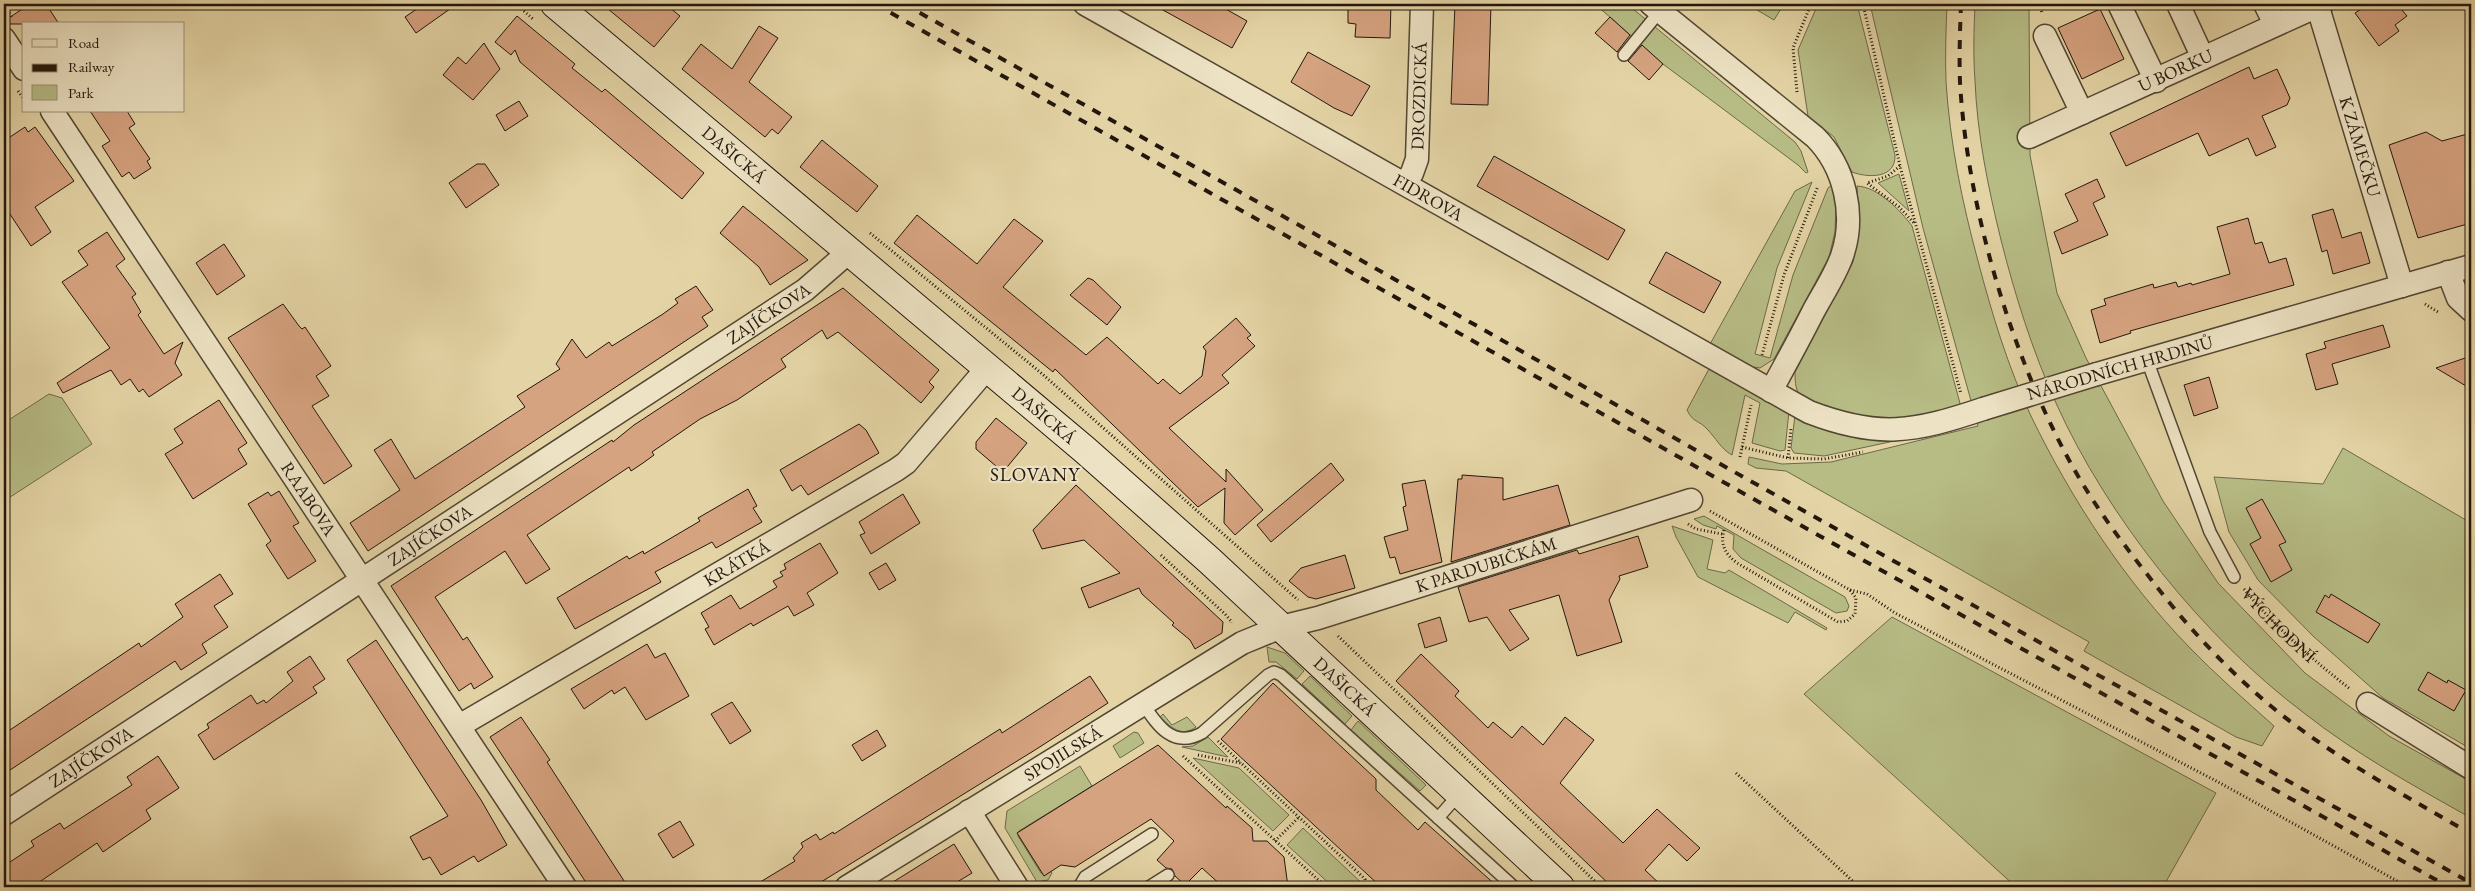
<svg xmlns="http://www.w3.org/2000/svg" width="2475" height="891" font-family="'EB Garamond',serif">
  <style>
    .green { fill: #b7bc85; stroke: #6c6949 }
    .building { fill: #d6a380; stroke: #22160d }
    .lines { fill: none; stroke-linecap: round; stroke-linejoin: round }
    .lane-casing { stroke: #524633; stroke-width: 14 }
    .street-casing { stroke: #524633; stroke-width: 25 }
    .secondary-casing { stroke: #22160d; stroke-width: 30 }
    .path { stroke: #22160d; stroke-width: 3; stroke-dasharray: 1 2.5; stroke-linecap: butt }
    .lane { stroke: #ede3c4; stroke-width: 11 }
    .street { stroke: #ede3c4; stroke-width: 22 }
    .secondary { stroke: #ede3c4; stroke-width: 28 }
    .rail { stroke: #22160d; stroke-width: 4; stroke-dasharray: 9 9; stroke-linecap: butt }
    .street-bridge-casing { stroke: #524633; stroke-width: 25; stroke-linecap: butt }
    .street-bridge { stroke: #ede3c4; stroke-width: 22 }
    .labels { text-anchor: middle; stroke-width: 4.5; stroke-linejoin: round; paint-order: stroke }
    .street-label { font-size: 18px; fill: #22160d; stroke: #ede3c4 }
    .neighbourhood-label { font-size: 19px; letter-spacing: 1px; fill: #22160d; stroke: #ede3c4 }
  </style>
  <rect width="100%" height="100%" fill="#e4d4a5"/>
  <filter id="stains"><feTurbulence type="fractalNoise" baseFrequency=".004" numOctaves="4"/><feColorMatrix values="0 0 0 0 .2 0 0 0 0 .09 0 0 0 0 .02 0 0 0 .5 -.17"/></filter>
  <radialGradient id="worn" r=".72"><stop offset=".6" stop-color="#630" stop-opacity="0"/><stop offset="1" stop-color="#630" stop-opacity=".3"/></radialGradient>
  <g class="green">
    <polygon points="1595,4 1627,4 1795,142 1801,151 1808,172 1806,173 1798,165 1663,64"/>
    <polygon points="1747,4 1784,4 1774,20"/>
    <path d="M1818,4H1857L1895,155C1896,179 1868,178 1852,172L1834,137L1808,116L1798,50Z"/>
    <path d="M1870,4H1947C1946,30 1945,56 1946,82C1950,143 1962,202 1978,261C1992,314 2008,367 2031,416C2071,499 2125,581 2189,647C2216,675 2245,700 2274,726L2262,746L2236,737L2084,651L2089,642L1786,471L1756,468L1748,464L1749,457L1782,464L1831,462L1978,426L1923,228Z"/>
    <path d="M1975,4H2029L2030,155L2057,293L2086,358L2163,501L2218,583L2305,673L2389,736L2471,782V818C2414,786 2356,754 2304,713C2204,638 2107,517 2056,403C2032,350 2015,295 2001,240C1988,187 1977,134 1975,80C1973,55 1974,29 1975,4Z"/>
    <polygon points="1899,174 1909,211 1878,183"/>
    <polygon points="1812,182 1777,268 1755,354 1770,358 1793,275 1828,188 1832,185 1836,205 1835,232 1829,257 1774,359 1760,368 1753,367 1709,346 1795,191"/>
    <path d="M1857,186C1878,187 1900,210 1912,226L1961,407C1949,410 1937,415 1924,417C1897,422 1818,417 1799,394C1795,388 1795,379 1795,372L1853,262L1859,227Z"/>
    <path d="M1710,367L1789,411L1785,450L1780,451L1752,443L1760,403L1745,395L1732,455C1721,449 1716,438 1707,429C1699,420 1693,423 1687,410Z"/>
    <polygon points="49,394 62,398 92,444 4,501 4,423"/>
    <polygon points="1795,415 1899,440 1824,456 1794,453 1791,448"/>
    <polygon points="2343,448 2471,523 2471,749 2383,698 2313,636 2258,580 2229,532 2214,477 2323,484"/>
    <polygon points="1704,516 1845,597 1849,606 1847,611 1836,613 1741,558 1733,549 1734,535 1717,526 1716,529 1703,525 1694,519"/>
    <polygon points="1672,526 1713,540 1707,569 1725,573 1729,570 1827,628 1826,630 1795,612 1788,623 1698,577 1676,537"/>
    <polygon points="1892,617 2216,793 2163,887 2016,887 1804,694"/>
    <polygon points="1267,647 1285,653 1304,671 1297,679 1276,662 1269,662"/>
    <polygon points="1310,676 1352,716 1345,724 1302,684"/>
    <path d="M1163,714L1172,725L1187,717L1196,727C1181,738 1171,727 1160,717Z"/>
    <polygon points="1358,721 1426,785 1420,791 1351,730"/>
    <polygon points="1134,732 1138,733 1144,743 1120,758 1113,746"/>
    <polygon points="1208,737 1228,757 1182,747 1193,746"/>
    <polygon points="1193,758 1239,768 1289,815 1273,831"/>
    <polygon points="1080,766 1092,786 1019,831 1018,836 1041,873 1046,874 1051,871 1052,873 1048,880 1037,882 1005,828 1007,811"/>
    <polygon points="1303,828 1366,887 1333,887 1287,845"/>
  </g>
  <g class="building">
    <polygon points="30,4 46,4 59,24 4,24 4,21"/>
    <polygon points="424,4 457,4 416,33 405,17"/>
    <polygon points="602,4 665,4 680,16 654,47"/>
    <polygon points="1152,4 1217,4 1247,21 1232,48"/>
    <polygon points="1348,4 1391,4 1390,38 1355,37 1356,24 1348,23"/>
    <polygon points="1455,4 1491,4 1488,105 1451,104"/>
    <polygon points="2369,4 2397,4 2407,16 2395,25 2399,31 2379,46 2355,13"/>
    <polygon points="2100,9 2124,59 2082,79 2058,28"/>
    <polygon points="517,16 575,64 572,68 602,92 605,89 704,173 682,199 520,62 515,50 511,55 495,42"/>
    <polygon points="1610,17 1630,35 1617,52 1595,33"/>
    <polygon points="759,26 778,38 749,82 792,117 778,134 772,129 765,137 682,69 701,44 732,69"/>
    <polygon points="484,43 500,69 473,100 443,75 458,57 466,64"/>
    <polygon points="1642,45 1663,64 1649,80 1628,61"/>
    <polygon points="1308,52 1370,86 1352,116 1334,108 1291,82"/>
    <polygon points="2249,67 2254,79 2277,69 2290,98 2287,105 2262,116 2276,147 2256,156 2248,138 2209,156 2198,133 2126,166 2110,133"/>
    <polygon points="519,101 528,116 505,131 496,115"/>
    <polygon points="90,111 127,111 135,124 129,128 150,159 147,161 151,168 134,179 129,172 122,177 102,146 110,141"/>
    <polygon points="25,127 28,132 35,127 74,181 35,207 51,232 31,246 4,205 4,141"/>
    <polygon points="2426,132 2442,141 2471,133 2471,223 2418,238 2389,145"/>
    <polygon points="822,140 878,186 857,212 800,167"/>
    <polygon points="1494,156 1625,230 1608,260 1477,186"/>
    <polygon points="477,164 485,164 499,185 466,208 449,183"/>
    <polygon points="2097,179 2105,197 2093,203 2108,235 2062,254 2054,232 2078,221 2065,194"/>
    <polygon points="743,206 770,228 808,260 770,285 759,267 720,233"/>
    <polygon points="2333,209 2342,238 2361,232 2370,263 2333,274 2327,250 2322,252 2312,215"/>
    <polygon points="917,215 977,264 1014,219 1043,241 1003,287 1086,355 1107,337 1158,384 1163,379 1180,394 1202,376 1206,351 1203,347 1236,318 1251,335 1247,338 1255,346 1222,375 1229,383 1169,428 1226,482 1226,469 1263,510 1235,535 1224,523 1225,488 1198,507 1055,369 1053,372 894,243"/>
    <polygon points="2248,218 2255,244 2262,242 2269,263 2286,258 2294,285 2130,331 2131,333 2100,343 2091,310 2106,305 2104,299 2153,284 2154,288 2176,282 2178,287 2191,283 2192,285 2230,274 2217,227"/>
    <polygon points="107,232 125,259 116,266 136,294 132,297 141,312 138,315 164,354 183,342 175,363 182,375 149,397 143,389 139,392 130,379 121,385 111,370 63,393 57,383 110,348 62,282 88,265 78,251"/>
    <polygon points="224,244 245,276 217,295 196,263"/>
    <polygon points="1666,252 1721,282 1704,313 1649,283"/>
    <polygon points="1088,278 1093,280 1121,307 1107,325 1070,295"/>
    <polygon points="696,286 713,310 702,317 708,326 368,551 350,523 400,490 374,450 391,439 415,479 525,407 517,396 560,369 556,364 572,339 586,358 609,342 612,346 663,314 678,303 675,299"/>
    <polygon points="843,288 939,370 929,382 934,387 921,403 838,332 827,339 822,330 781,359 786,367 737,400 700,419 652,452 654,455 643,463 631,471 629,467 527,535 550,569 526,584 505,551 435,597 463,640 467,637 493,677 474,689 471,683 459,691 391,586 612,440 613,442 634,425"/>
    <polygon points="283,304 299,326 302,329 305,327 331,366 316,376 329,396 312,406 352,466 324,484 228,338"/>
    <polygon points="2383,325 2390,347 2332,364 2338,384 2316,390 2306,354 2326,348 2324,342"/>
    <polygon points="2471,356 2471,389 2436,368"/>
    <polygon points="2209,377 2218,408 2194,416 2184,385"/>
    <polygon points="219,400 247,443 238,449 247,464 193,499 165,454 183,443 174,429"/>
    <polygon points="996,418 1027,443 1003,472 976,449 976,442"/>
    <polygon points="859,424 866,430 879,453 808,495 801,485 792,491 780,470"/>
    <polygon points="1331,463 1344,480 1271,542 1257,525"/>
    <polygon points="1462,475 1503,478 1503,500 1558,485 1570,525 1451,562 1458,479 1462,479"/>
    <polygon points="1425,480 1442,562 1400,574 1395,557 1390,558 1384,537 1408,530 1403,507 1406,506 1402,484"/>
    <polygon points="1076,485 1223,622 1222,633 1195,649 1190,640 1172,625 1174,623 1142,594 1139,588 1089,608 1081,588 1120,573 1084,540 1042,549 1033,530"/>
    <polygon points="748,489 757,506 753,508 762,522 716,548 712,542 655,572 661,582 575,629 557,598 627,556 629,559 643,551 644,554 700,521 698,518"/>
    <polygon points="279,491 299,523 293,526 316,561 288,579 266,545 271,541 248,504 268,492 271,496"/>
    <polygon points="903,494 920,523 871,554 860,535 865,533 859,522"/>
    <polygon points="2262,499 2286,542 2279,545 2292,570 2271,582 2250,544 2261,538 2246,508"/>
    <polygon points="1638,536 1648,567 1619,576 1620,579 1609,600 1622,642 1577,656 1559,595 1509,610 1529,639 1510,651 1487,617 1469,622 1458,587 1577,550 1579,554"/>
    <polygon points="820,543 838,573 807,593 814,605 794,616 788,606 753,626 751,623 714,645 705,629 709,627 701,613 731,595 740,609 777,587 773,581 783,576 780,572 786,569 784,564"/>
    <polygon points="1345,555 1355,588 1316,599 1308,597 1289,581 1301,568"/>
    <polygon points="886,563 896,580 879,590 869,573"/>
    <polygon points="220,574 233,594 214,606 228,627 202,644 207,653 181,670 175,661 4,774 4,734 139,643 141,647 183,617 175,604"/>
    <polygon points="2331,594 2380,624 2368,643 2316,612 2325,595 2329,598"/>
    <polygon points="1440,617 1447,641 1425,648 1418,624"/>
    <polygon points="376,640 481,800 507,845 478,862 474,856 441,875 430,857 423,860 410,837 448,816 347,660"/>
    <polygon points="647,644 655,658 665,653 689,696 646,720 625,687 614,694 612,690 584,709 571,689"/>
    <polygon points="1421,654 1459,691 1455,696 1488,728 1493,722 1512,738 1522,726 1543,745 1565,717 1594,740 1560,783 1623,843 1657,809 1700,848 1687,861 1669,844 1645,870 1663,887 1612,887 1396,681"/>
    <polygon points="310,656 325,679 313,687 317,693 214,760 198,735 209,728 207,724 251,695 257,704 264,700 266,703 293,681 287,672"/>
    <polygon points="2428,672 2447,683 2448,680 2466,690 2454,711 2418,690"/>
    <polygon points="1090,676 1108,703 1035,750 813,887 752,887 795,861 793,858 803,847 801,843 816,834 820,840 833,832 834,834 1000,729 1002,733"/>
    <polygon points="1273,683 1376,779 1376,790 1418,830 1425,822 1498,887 1381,887 1221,739"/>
    <polygon points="732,702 751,731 730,744 711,714"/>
    <polygon points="521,717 550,760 547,762 628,887 589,887 490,737"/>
    <polygon points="877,730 886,746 862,761 852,745"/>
    <polygon points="1158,745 1226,808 1227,806 1252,828 1253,841 1267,841 1284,857 1288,887 1223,887 1202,868 1185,885 1175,876 1172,869 1166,868 1157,860 1174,841 1151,819 1075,867 1061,865 1044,876 1017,833"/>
    <polygon points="158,756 179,788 146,810 151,819 103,852 97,843 32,887 4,887 4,866 34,846 31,841 60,823 64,829 132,785 127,777"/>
    <polygon points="680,821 694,845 673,858 658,834"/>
    <polygon points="954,844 972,873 949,887 885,887"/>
  </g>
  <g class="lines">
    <defs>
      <g id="lane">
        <polyline points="1624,55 1660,11"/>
        <polyline points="2147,360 2210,532 2234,577"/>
        <path d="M1143,704C1158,726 1173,749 1202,733L1268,675L1274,672L1281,675L1514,887"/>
        <polyline points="1438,818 1460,793"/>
        <polyline points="1079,887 1085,877 1152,834"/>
        <polyline points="1149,887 1168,875"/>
      </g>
      <g id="street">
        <path id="s2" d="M1085,4L1809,412C1879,439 1914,432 1983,409"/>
        <path d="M1651,4L1815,137C1845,167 1856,215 1842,256C1835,276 1822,295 1812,314C1799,340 1785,365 1771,391"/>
        <polyline points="2119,4 2156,81"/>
        <polyline points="2178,4 2203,58"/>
        <polyline points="2265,4 2275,24"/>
        <path id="s3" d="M2317,4L2402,286"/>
        <polyline points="2045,36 2082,113"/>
        <polyline points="4,39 24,69"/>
        <path id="s4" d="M52,111L565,887"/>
        <path id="s5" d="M2029,137L2322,4"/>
        <path id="s6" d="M1405,184L1412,173L1417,159L1422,4"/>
        <polyline points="2448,272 2458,298 2471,310"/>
        <polyline points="2097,374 2471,266"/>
        <polyline points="2368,704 2471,768"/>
        <path id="s7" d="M459,726L896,470L906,463L988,367"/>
        <polyline points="969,811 1017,887"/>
        <path id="s8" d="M4,814L805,290L850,251"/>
        <path id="s9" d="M847,887L1242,643L1281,627L1318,618L1691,500"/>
      </g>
      <g id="secondary">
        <path id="s10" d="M555,4L1085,450L1210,561L1560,887"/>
      </g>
    </defs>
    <use href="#lane" class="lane-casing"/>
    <use href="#street" class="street-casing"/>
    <use href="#secondary" class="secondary-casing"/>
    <g class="path">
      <polyline points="4,4 12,17"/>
      <polyline points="516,4 533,19"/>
      <polyline points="1863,4 1900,166 1961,394"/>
      <polyline points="2040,4 2042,13"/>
      <polyline points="18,91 24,99"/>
      <polyline points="1797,92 1793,48 1811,4"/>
      <polyline points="1900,166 1888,176 1867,183 1899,207 1914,223"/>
      <polyline points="870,233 1040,372 1298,600"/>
      <polyline points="2425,304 2438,312"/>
      <polyline points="1762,355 1784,275 1818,186"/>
      <polyline points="1742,447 1788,458 1824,459 1863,452"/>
      <polyline points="1740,457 1751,405"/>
      <polyline points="1788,458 1791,429"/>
      <path d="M1710,511L1850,590L1856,598L1855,614L1847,621L1838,622L1737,563C1725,554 1720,544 1724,530"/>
      <polyline points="1688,524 1696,529 1722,534"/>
      <polyline points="1161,555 1225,614 1231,621 1231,623"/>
      <path id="s1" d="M2244,589C2275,627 2312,659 2350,689"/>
      <polyline points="1850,590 1867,594 1895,613 2220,783 2408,887"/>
      <polyline points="1338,636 1601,887"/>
      <polyline points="1218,741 1241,763"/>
      <polyline points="1198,755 1241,763 1365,879 1366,887"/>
      <polyline points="1183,756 1326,887"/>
      <polyline points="1736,773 1859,887"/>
      <polyline points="1275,841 1299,817"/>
    </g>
    <use href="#lane" class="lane"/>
    <use href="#street" class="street"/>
    <use href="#secondary" class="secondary"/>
    <g class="rail">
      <polyline points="875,4 1741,492 2449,887"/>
      <polyline points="904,4 1306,229 1745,478 2471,883"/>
      <path d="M1961,4C1960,30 1959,56 1960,82C1967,209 2014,366 2078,476C2099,512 2124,545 2150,578C2191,632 2240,684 2295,725C2351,767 2411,799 2471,834"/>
    </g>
    <defs>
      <polyline id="street-bridge" points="1983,409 2097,374"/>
    </defs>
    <use href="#street-bridge" class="street-bridge-casing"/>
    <use href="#street-bridge" class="street-bridge"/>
  </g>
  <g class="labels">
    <g class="street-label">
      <text dy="6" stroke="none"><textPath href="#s5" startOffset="161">U BORKU</textPath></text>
      <text dy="6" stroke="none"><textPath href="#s6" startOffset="91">DROZDICKÁ</textPath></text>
      <text dy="6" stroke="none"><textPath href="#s3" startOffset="149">K ZÁMEČKU</textPath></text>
      <text dy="6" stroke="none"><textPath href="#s10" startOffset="234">DAŠICKÁ</textPath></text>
      <text dy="6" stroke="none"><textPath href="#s2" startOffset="394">FIDROVA</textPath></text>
      <text dy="6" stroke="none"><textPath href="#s8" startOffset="914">ZAJÍČKOVA</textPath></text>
      <text transform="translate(2120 368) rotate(-16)" y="6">NÁRODNÍCH HRDINŮ</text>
      <text dy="6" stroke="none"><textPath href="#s10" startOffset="639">DAŠICKÁ</textPath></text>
      <text dy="6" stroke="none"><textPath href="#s4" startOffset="465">RAABOVA</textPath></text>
      <text dy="6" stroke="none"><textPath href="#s8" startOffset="509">ZAJÍČKOVA</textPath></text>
      <text dy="6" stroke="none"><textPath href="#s7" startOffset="322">KRÁTKÁ</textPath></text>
      <text dy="6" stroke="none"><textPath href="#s9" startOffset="721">K PARDUBIČKÁM</textPath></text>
      <text dy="6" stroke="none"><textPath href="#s1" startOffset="50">VÝCHODNÍ</textPath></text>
      <text dy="6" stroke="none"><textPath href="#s10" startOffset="1044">DAŠICKÁ</textPath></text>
      <text dy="6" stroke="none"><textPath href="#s9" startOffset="254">SPOJILSKÁ</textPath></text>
      <text dy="6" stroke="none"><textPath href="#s8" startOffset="104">ZAJÍČKOVA</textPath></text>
    </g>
    <g class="neighbourhood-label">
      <text x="1035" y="481">SLOVANY</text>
    </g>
  </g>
  <rect width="2475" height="891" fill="none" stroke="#e4d4a5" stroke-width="20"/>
  <rect x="5" y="5" width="2465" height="881" fill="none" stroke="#22160d" stroke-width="2.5"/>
  <rect x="10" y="10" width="2455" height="871" fill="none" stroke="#22160d"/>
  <rect x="22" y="22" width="162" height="90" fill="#ede3c4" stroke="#9c917b"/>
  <rect x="32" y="39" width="25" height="8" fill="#ede3c4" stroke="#9c917b"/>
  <text x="68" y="48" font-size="15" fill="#22160d">Road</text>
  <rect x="32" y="64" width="25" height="8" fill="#22160d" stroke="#9c917b"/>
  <text x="68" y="72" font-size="15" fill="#22160d">Railway</text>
  <rect x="32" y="85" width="25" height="15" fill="#b7bc85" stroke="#9c917b"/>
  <text x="68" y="98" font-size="15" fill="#22160d">Park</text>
  <rect width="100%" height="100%" filter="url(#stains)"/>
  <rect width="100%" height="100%" fill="url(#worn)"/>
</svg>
